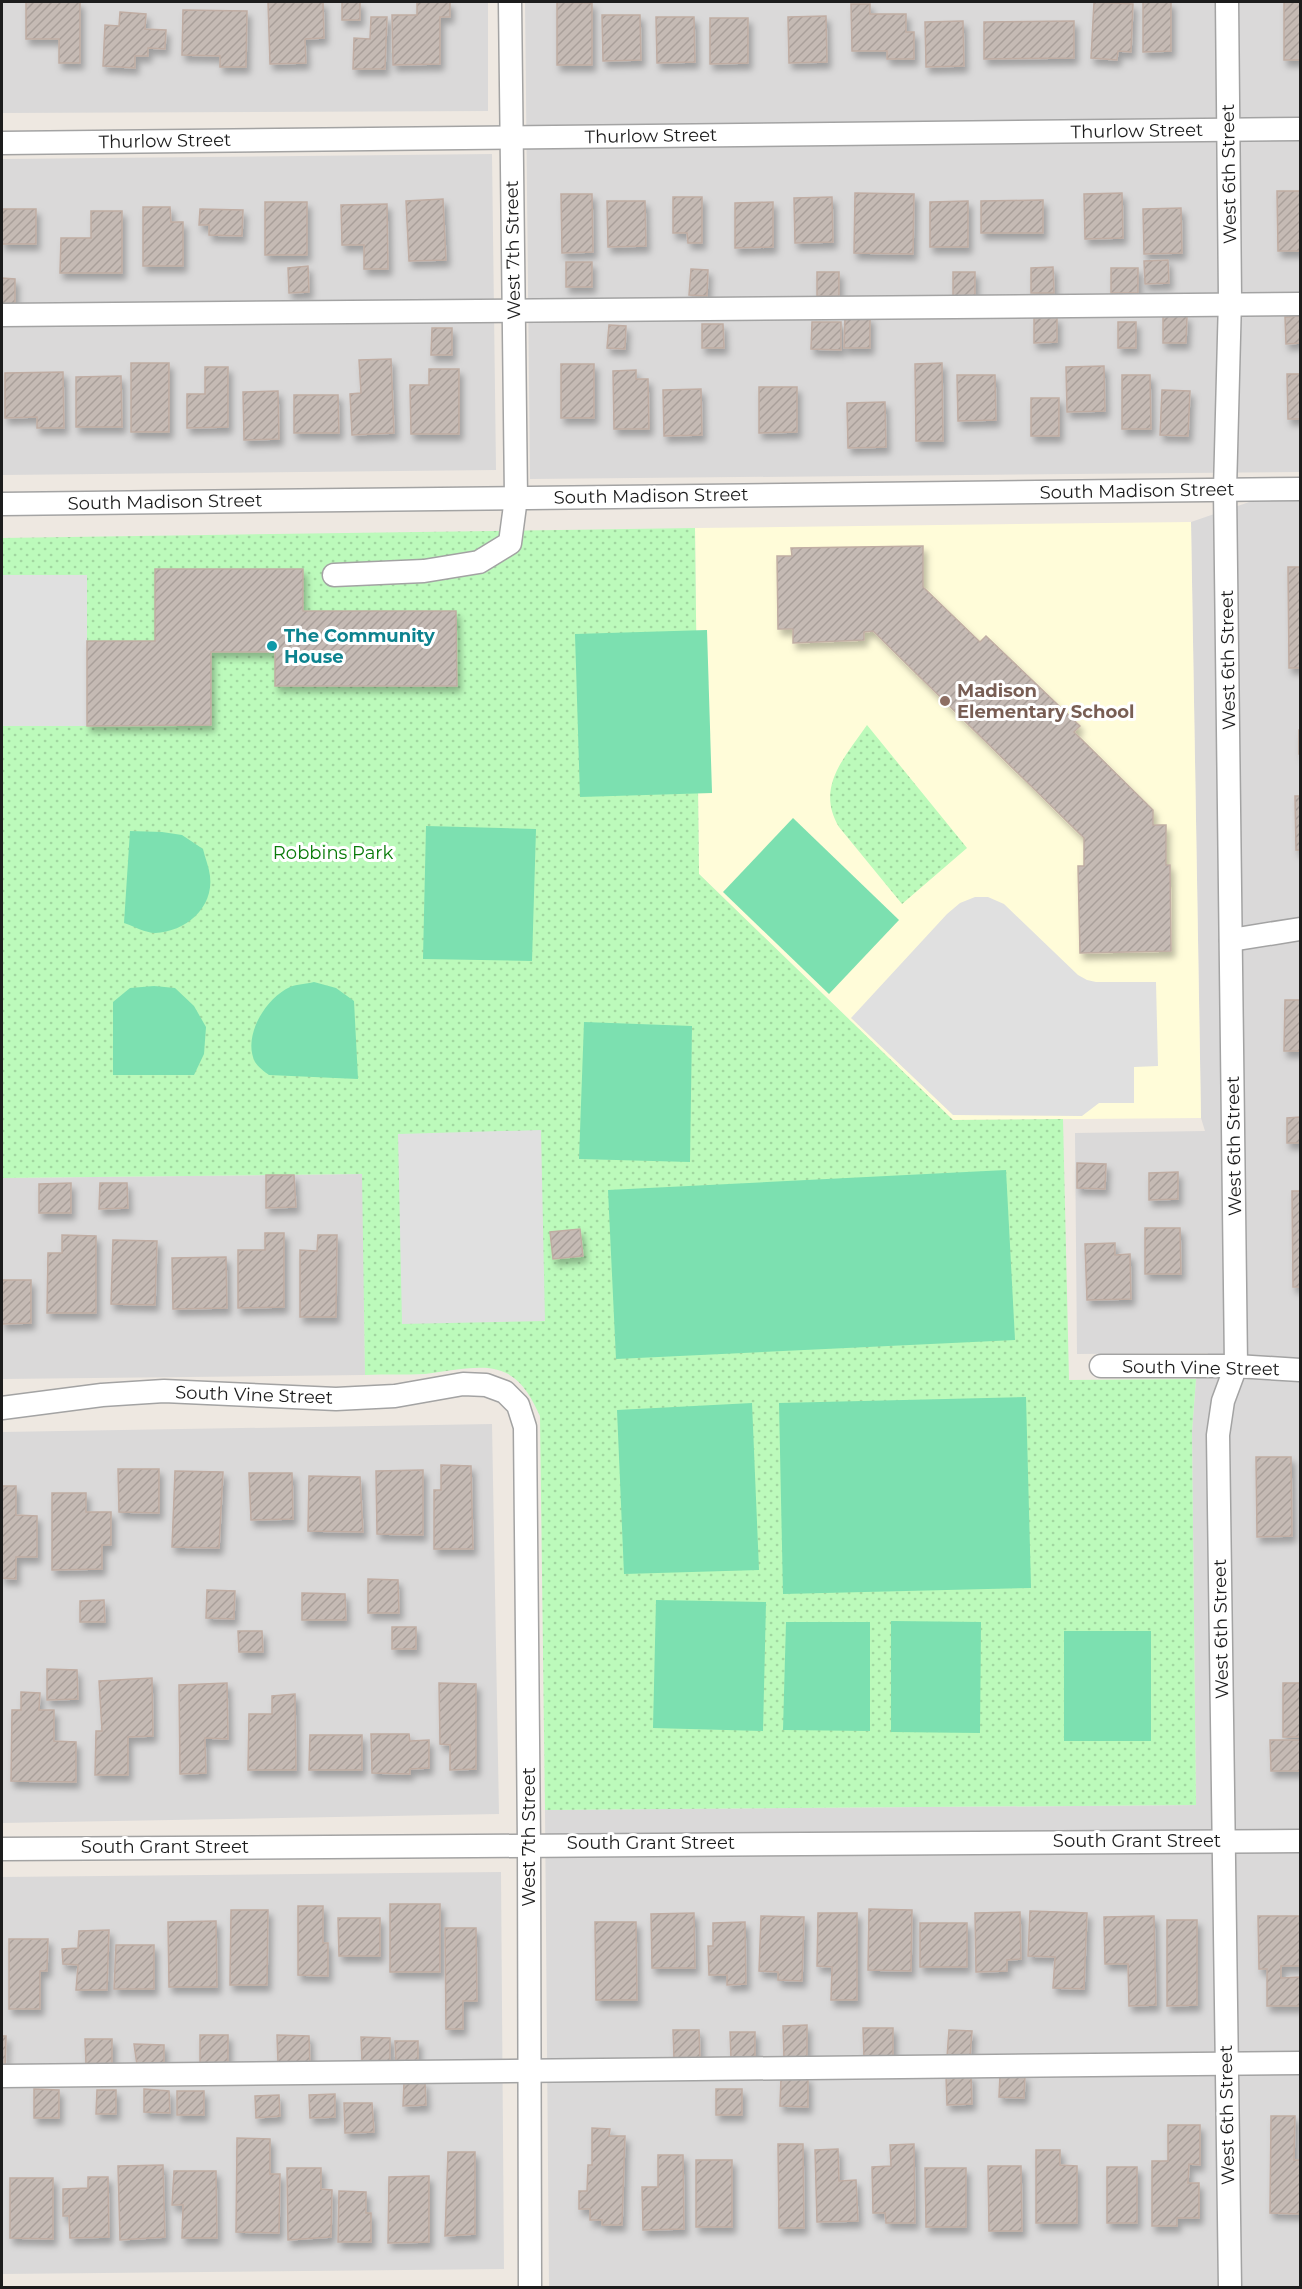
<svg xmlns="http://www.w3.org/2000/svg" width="1302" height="2289" font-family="Montserrat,sans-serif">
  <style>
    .residential { fill: #dad9d9 }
    .education { fill: #fffcd9 }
    .park { fill: url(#park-dots) }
    .pitch { fill: #7ce0b0 }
    .parking { fill: #e0e0e0 }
    .building { fill: url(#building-hatch); stroke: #c0ada3; stroke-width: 1.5; filter: url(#shadow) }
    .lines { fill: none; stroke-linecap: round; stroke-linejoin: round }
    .minor-casing { stroke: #a3a3a3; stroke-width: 25 }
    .minor { stroke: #fff; stroke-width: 22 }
    .culture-dot { fill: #0f9aa8; stroke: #fff; stroke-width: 2 }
    .education-dot { fill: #8d6e63; stroke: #fff; stroke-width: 2 }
    .labels { text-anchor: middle; stroke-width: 6; stroke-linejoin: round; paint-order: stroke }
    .street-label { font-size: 18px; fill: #1c1c1c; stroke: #fff }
    .culture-label { font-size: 18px; font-weight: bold; fill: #0d838f; stroke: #fff; text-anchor: start }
    .education-label { font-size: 18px; font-weight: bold; fill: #785e54; stroke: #fff; text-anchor: start }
    .park-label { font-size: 18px; fill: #097b09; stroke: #fff }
  </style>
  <defs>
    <pattern id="park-dots" width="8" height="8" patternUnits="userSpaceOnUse" patternTransform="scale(1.5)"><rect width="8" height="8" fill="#bcfabb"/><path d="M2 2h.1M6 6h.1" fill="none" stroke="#a1d6a0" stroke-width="1.8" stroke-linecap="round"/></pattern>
    <pattern id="building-hatch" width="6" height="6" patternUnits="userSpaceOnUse" patternTransform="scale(1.5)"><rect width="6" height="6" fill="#c5bab4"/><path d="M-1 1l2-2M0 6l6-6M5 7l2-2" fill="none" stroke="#a99f9a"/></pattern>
    <filter id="shadow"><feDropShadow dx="3.5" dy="6" stdDeviation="3" flood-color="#0004"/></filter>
  </defs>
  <rect width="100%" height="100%" fill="#eee8e1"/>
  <g class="residential">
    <polygon points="2,2 488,2 488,111 2,113"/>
    <polygon points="525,2 1300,2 1300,472 530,479"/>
    <polygon points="492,154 496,470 2,475 2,159"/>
    <polygon points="1258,499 1300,499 1300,2287 549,2287 545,1810 1196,1805 1192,1432 1196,1379 1208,1353 1077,1354 1075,1133 1205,1131 1201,1118 1191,522"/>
    <polygon points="363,1174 365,1375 2,1379 2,1178"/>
    <polygon points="492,1424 499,1814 2,1823 2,1432"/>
    <polygon points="501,1872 504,2269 2,2274 2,1877"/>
  </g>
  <polygon class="education" points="1191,522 1201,1118 953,1120 699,874 695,528"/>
  <g class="park">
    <path d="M695,528L699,874L953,1120L1063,1119L1069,1380L1196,1379L1192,1432L1196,1805L545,1810L540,1416C531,1397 521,1376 498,1370C479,1364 445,1372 425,1374C405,1375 385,1374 365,1375L362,1174L2,1178V538Z"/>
    <path d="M867,725L967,848L902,904L839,827C815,787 845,757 867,725Z"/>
  </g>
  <g class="pitch">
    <polygon points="707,630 712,793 580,797 575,634"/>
    <polygon points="793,818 899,920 829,994 723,892"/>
    <polygon points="426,826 536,829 532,961 423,959"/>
    <path d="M130,831L162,832L182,835L203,849C205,858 209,867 210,876C214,908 185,932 155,933C146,933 133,926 124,923Z"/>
    <path d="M314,982L336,988L354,1001L358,1079L269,1075C265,1072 258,1067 255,1062C242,1036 266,998 290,987C297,984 306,984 314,982Z"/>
    <polygon points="154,986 175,988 194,1006 206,1027 204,1054 194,1075 113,1075 113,1002 130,988"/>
    <polygon points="584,1022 692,1026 690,1162 579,1159"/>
    <polygon points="1006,1170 1015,1340 616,1359 608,1190"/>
    <polygon points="1026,1397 1031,1588 783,1594 779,1403"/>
    <polygon points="752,1403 759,1570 624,1574 617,1410"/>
    <polygon points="656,1600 766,1602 763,1731 653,1728"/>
    <polygon points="891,1621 981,1622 980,1733 891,1732"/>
    <polygon points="786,1622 870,1622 870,1731 783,1730"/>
    <rect x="1064" y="1631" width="87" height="110"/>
  </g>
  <g class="parking">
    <rect x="2" y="575" width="85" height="151"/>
    <polygon points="975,897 988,897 1004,904 1078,975 1087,980 1096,982 1156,982 1158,1066 1134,1067 1134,1103 1099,1103 1082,1116 953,1115 851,1018 947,914 960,903"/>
    <polygon points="541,1130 545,1321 402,1324 398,1134"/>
  </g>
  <g class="building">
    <polygon points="26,2 80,2 80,63 59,63 59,39 26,39"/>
    <polygon points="268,2 323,2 324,38 305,39 306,63 270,64"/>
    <rect x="342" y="2" width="18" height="18"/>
    <polygon points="417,2 450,2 450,17 440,17 440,64 393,65 392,15 417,15"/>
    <polygon points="557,2 592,3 592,65 557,65"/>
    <polygon points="1094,2 1133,4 1131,52 1118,51 1117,60 1091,58"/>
    <polygon points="1143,2 1171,2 1171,51 1143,52"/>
    <rect x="1284" y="2" width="16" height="58"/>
    <polygon points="851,4 870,4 870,14 906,14 906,32 914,32 914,59 887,59 887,51 852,51"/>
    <polygon points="183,10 247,11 246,67 220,67 220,56 182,55"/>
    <polygon points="120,12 146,14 145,29 166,30 165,49 148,48 148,56 135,56 135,68 103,66 105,25 119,26"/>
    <polygon points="602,15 640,15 641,60 603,61"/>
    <polygon points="826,16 827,62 789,63 788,17"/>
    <polygon points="371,17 387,17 385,69 353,69 354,38 370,39"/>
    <polygon points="656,17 694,17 695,62 657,63"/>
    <polygon points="710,18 748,18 748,63 710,64"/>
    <polygon points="963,21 964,66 926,67 925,22"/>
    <polygon points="1074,21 1074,58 984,59 984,22"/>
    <polygon points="1277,191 1300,191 1300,251 1278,251"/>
    <polygon points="855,193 914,194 913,254 854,253"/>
    <polygon points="1122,193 1123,238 1085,239 1084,194"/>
    <polygon points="561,194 592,194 593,252 562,253"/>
    <polygon points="673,197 702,197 702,243 688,243 687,233 673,233"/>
    <polygon points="832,197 833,242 795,243 794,198"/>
    <polygon points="443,199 446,260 409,261 406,201"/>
    <polygon points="1043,200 1043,233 981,233 981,201"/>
    <polygon points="607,201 645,201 646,246 608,247"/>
    <polygon points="968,201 968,247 930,247 930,202"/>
    <rect x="265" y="202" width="42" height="53"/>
    <polygon points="773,202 773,247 735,248 735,203"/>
    <polygon points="387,204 388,269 364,269 364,245 342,245 341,205"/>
    <polygon points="143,207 170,207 171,222 183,222 183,266 143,266"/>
    <polygon points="1181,208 1182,253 1144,254 1143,209"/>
    <rect x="2" y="209" width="34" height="35"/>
    <polygon points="200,209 243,210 242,236 209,235 209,225 199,225"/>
    <polygon points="91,211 122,211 122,273 60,273 61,238 91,238"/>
    <polygon points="1168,260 1169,283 1145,284 1144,261"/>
    <rect x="566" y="262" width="26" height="25"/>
    <polygon points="308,266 309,292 289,293 288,268"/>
    <polygon points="1053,267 1054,293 1031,293 1031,268"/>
    <rect x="1111" y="268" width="27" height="25"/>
    <polygon points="691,269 708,270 707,296 689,295"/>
    <rect x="817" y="272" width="22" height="24"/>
    <rect x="953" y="272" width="22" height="25"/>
    <polygon points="2,278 15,279 15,307 2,307"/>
    <polygon points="1163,316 1187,316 1186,343 1163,343"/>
    <polygon points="1300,316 1300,343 1286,344 1285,317"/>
    <polygon points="845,317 870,317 870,348 844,348"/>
    <polygon points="1057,317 1057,342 1034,343 1034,318"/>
    <polygon points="812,322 841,322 841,350 811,349"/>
    <rect x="1118" y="322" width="18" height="26"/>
    <polygon points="702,324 723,324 724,348 702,348"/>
    <polygon points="609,325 626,326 625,349 607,348"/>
    <polygon points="432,328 452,328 452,355 431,355"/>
    <polygon points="391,359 394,433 352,435 350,394 361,393 359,360"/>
    <rect x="131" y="363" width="38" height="69"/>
    <polygon points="942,363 943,441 916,441 915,364"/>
    <rect x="561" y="364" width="33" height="54"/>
    <polygon points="1104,366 1105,411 1067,412 1066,367"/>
    <polygon points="205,367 228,367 228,427 187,428 187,394 205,394"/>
    <polygon points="429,369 459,369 459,434 411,434 410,385 429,385"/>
    <polygon points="636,370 636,379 648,379 649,429 614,429 613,371"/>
    <polygon points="63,372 64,428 37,428 37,417 5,418 5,373"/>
    <polygon points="1287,374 1300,374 1300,419 1288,419"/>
    <polygon points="957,375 995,375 996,420 958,421"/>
    <polygon points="1122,375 1150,375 1151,429 1122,429"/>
    <polygon points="121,376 122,427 76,427 76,377"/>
    <polygon points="759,387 797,387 797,432 759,433"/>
    <polygon points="701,389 702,435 664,436 663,390"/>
    <polygon points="1162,390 1190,391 1188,436 1160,435"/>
    <polygon points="278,391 279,439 244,440 243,392"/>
    <polygon points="294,395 338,395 339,433 294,433"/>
    <rect x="1031" y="398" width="28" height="38"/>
    <polygon points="885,402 886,447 848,448 847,403"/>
    <polygon points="923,546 923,587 980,642 986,636 1080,726 1074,732 1153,810 1153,825 1166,825 1166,865 1170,865 1171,951 1080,953 1078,866 1084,866 1084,838 873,631 864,632 864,640 793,643 793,629 778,629 777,556 792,556 791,548"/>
    <polygon points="1288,567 1300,567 1300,668 1289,668"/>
    <polygon points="155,569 303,569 303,611 456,611 457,686 275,686 275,652 211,652 211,725 87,726 87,641 155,641"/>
    <rect x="1299" y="730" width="1" height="24"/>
    <polygon points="1295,796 1300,796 1300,850 1296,850"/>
    <polygon points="1285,1000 1300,1000 1300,1051 1284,1051"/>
    <polygon points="1300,1117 1300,1143 1287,1143 1287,1118"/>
    <polygon points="1077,1163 1106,1164 1105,1189 1077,1188"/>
    <polygon points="1178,1172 1178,1199 1149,1200 1149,1173"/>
    <polygon points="266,1175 294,1175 296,1207 266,1208"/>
    <polygon points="71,1183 71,1213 39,1213 39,1184"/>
    <polygon points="100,1183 127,1183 128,1208 99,1209"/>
    <polygon points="1292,1191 1300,1191 1300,1287 1293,1287"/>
    <polygon points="1145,1228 1180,1228 1181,1274 1145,1274"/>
    <polygon points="580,1229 583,1256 553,1259 550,1232"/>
    <polygon points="265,1233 284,1233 284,1307 238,1308 238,1250 265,1250"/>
    <polygon points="62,1235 96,1236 96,1313 47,1313 48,1253 62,1253"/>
    <polygon points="318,1235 337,1235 336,1317 300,1317 300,1250 317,1251"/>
    <polygon points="113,1240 157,1241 155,1305 111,1304"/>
    <polygon points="1115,1243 1115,1255 1130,1254 1131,1299 1087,1300 1085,1244"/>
    <polygon points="226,1257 227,1308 173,1309 172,1258"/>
    <polygon points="2,1280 31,1280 31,1323 2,1324"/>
    <polygon points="1256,1457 1291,1457 1292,1536 1257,1537"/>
    <polygon points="441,1465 471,1466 473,1549 434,1549 434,1490 441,1490"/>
    <polygon points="118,1469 159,1469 159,1513 119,1512"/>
    <polygon points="423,1470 423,1535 377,1534 376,1471"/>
    <polygon points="175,1471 223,1472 219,1548 172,1547"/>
    <polygon points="249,1473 292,1473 293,1519 251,1520"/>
    <polygon points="309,1476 360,1477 363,1532 308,1531"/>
    <polygon points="2,1486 16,1486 16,1515 37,1516 37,1557 16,1557 16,1579 2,1578"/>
    <polygon points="52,1493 86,1493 86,1512 111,1512 111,1545 102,1545 102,1569 52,1570"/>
    <polygon points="368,1579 398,1580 399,1613 368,1613"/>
    <polygon points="207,1590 235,1591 234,1619 206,1618"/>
    <polygon points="302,1593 345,1594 346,1620 302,1620"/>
    <polygon points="104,1600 105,1622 80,1622 80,1601"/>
    <rect x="392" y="1627" width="24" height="22"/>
    <polygon points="238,1631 262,1631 263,1652 239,1652"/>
    <polygon points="47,1669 77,1670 78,1699 47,1700"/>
    <polygon points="152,1678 153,1736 128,1737 128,1775 95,1775 96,1731 102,1731 99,1681"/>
    <polygon points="227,1683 228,1739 205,1738 206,1773 180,1774 179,1685"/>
    <polygon points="439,1683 476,1684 476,1769 450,1770 450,1745 440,1744"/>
    <rect x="1283" y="1683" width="17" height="54"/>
    <polygon points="21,1692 40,1693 39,1710 54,1710 54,1741 76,1742 76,1782 11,1781 12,1710 21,1710"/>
    <polygon points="295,1694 296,1770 248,1770 249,1714 272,1714 272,1696"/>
    <polygon points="371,1734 409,1734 410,1741 429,1740 429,1768 410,1769 410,1774 372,1773"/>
    <polygon points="310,1735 362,1735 362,1770 309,1770"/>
    <polygon points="1270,1740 1300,1740 1300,1771 1271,1771"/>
    <rect x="390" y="1904" width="50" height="68"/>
    <polygon points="298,1906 323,1906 323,1943 328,1943 328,1976 298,1975"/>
    <polygon points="869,1909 912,1910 911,1971 868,1970"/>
    <polygon points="231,1910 268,1910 267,1985 230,1985"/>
    <polygon points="1030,1911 1087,1913 1084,1989 1053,1988 1055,1957 1028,1956"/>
    <polygon points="1020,1912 1021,1959 1007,1960 1007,1971 976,1972 975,1913"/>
    <polygon points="694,1913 695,1968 652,1968 651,1914"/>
    <polygon points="818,1913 857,1913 857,2000 831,2000 832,1967 817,1966"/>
    <polygon points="761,1916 804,1917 802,1981 778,1980 778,1972 759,1971"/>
    <polygon points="1154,1916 1156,2005 1129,2006 1128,1964 1105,1964 1104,1917"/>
    <polygon points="1258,1916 1300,1916 1300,1966 1281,1966 1281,1978 1300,1977 1300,2006 1267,2006 1267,1969 1259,1969"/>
    <polygon points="338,1918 380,1918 380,1956 339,1956"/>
    <polygon points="1167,1920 1197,1920 1197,2005 1167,2006"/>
    <polygon points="216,1921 217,1987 169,1987 168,1922"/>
    <polygon points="595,1922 636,1922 637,2000 596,2000"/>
    <polygon points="745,1922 746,1984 727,1985 727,1975 709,1975 708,1946 713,1946 713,1923"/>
    <rect x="920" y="1923" width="47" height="44"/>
    <polygon points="445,1928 476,1928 477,2001 463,2001 463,2029 446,2029"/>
    <polygon points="109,1930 107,1990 76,1990 78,1965 63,1964 62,1949 78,1948 79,1931"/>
    <polygon points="9,1939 48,1939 47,1971 40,1971 40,2009 9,2009"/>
    <polygon points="116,1945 154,1945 154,1989 114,1989"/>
    <polygon points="807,2025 807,2059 784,2059 783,2026"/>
    <polygon points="863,2028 893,2028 893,2058 864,2059"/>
    <polygon points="673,2030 699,2030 700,2059 674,2059"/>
    <polygon points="949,2030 972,2031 970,2058 947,2057"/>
    <polygon points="730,2032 755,2032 755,2058 731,2059"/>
    <rect x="200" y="2035" width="28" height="34"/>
    <polygon points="277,2035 309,2036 310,2065 278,2063"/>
    <polygon points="2,2036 6,2036 5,2073 2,2073"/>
    <polygon points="361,2037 390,2038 390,2063 362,2062"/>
    <polygon points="85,2039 112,2039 112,2064 86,2065"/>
    <polygon points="395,2041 418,2041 418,2063 396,2063"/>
    <polygon points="134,2044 164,2045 164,2063 137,2065"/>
    <polygon points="1000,2074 1025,2076 1024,2098 999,2097"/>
    <polygon points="971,2075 972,2104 947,2105 946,2076"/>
    <polygon points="781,2077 808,2077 808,2107 780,2106"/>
    <polygon points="404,2082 425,2082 426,2105 403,2106"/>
    <polygon points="34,2089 59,2090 59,2118 34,2118"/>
    <polygon points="144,2089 169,2091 170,2113 144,2112"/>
    <rect x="716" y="2089" width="26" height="26"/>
    <polygon points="97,2090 116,2090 116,2114 96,2114"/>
    <rect x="177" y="2091" width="27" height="24"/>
    <polygon points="335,2094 335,2117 310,2118 309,2095"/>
    <polygon points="279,2095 280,2116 256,2118 255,2096"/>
    <polygon points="344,2103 372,2103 374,2132 345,2133"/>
    <polygon points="1271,2116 1295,2116 1294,2160 1300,2160 1300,2214 1270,2213"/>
    <polygon points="1168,2125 1200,2125 1200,2165 1189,2164 1188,2183 1199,2183 1199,2218 1177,2218 1177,2226 1152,2226 1152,2161 1168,2161"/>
    <polygon points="592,2128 610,2129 609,2136 625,2136 622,2225 602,2225 602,2220 590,2220 590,2209 579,2209 579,2191 587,2191 588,2165 592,2165"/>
    <polygon points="237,2138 270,2139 270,2174 280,2174 279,2233 236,2232"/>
    <polygon points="778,2144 803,2144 804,2228 779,2228"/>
    <polygon points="914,2144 915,2223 886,2223 885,2213 873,2213 872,2167 891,2166 890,2145"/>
    <polygon points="838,2149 839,2181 856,2180 858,2221 817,2222 815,2150"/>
    <polygon points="1036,2150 1060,2150 1060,2165 1077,2166 1077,2223 1036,2223"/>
    <polygon points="448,2152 475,2152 475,2234 445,2236"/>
    <polygon points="658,2155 683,2155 684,2229 643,2230 642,2187 658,2187"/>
    <rect x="696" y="2160" width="36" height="67"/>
    <polygon points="163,2165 165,2237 120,2240 118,2166"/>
    <polygon points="988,2166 1021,2166 1022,2231 989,2231"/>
    <rect x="1107" y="2167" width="30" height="56"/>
    <polygon points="287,2168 321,2168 321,2189 332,2190 331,2237 288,2240"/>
    <polygon points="925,2168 966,2168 966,2227 926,2227"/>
    <polygon points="174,2171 216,2171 217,2238 182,2238 183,2205 172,2205"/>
    <polygon points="429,2176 429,2242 388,2243 389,2177"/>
    <polygon points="88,2177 108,2177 109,2237 70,2238 69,2216 63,2216 63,2189 88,2188"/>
    <polygon points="10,2178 53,2178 53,2239 10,2238"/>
    <polygon points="339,2191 366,2192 366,2213 371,2213 371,2242 338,2242"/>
  </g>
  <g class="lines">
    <defs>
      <g id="minor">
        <polyline points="1227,2 1230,299 1225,490 1236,1366 1223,1401 1218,1435 1230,2288"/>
        <polyline points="2,143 1300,129"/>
        <polyline points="2,315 1300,304"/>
        <polyline points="2,504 1300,489"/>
        <polyline points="334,575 424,571 479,562 510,543 516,498 510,2"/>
        <polyline points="1231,940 1300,929"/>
        <polyline points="1101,1366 1236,1366 1300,1370"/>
        <polyline points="2,1408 102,1395 164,1391 336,1399 395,1396 463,1384 486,1385 505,1392 518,1405 525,1427 529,1844 530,2288"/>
        <polyline points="2,1849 1300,1841"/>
        <polyline points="2,2076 1300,2063"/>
      </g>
    </defs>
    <use href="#minor" class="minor-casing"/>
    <use href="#minor" class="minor"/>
  </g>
  <circle class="culture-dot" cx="272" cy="646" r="6"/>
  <circle class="education-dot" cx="945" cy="701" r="6"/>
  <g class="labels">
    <g class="street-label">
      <text transform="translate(1137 131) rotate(-1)" y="6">Thurlow Street</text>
      <text transform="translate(651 136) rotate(-1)" y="6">Thurlow Street</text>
      <text transform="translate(165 141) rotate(-1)" y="6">Thurlow Street</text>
      <text transform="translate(1229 174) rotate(-91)" y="6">West 6th Street</text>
      <text transform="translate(513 250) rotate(-91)" y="6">West 7th Street</text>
      <text transform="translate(1137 491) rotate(-1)" y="6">South Madison Street</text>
      <text transform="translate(651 496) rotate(-1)" y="6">South Madison Street</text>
      <text transform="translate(165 502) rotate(-1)" y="6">South Madison Street</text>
      <text transform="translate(1228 660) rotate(-91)" y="6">West 6th Street</text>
      <text transform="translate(1234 1146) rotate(-91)" y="6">West 6th Street</text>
      <text transform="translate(1201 1368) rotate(1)" y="6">South Vine Street</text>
      <text transform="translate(254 1395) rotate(2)" y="6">South Vine Street</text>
      <text transform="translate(1221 1629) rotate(-91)" y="6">West 6th Street</text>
      <text transform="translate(529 1837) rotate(-90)" y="6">West 7th Street</text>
      <text x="1137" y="1847">South Grant Street</text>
      <text x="651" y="1849">South Grant Street</text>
      <text x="165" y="1853">South Grant Street</text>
      <text transform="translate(1227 2115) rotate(-91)" y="6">West 6th Street</text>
    </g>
    <g class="culture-label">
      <text x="284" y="642">The Community<tspan x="284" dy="21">House</tspan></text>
    </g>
    <g class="education-label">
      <text x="957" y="697">Madison<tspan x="957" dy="21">Elementary School</tspan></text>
    </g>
    <g class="park-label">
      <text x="333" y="859">Robbins Park</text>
    </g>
  </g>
  <rect width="1302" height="2289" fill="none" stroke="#1c1c1c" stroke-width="6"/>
</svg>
